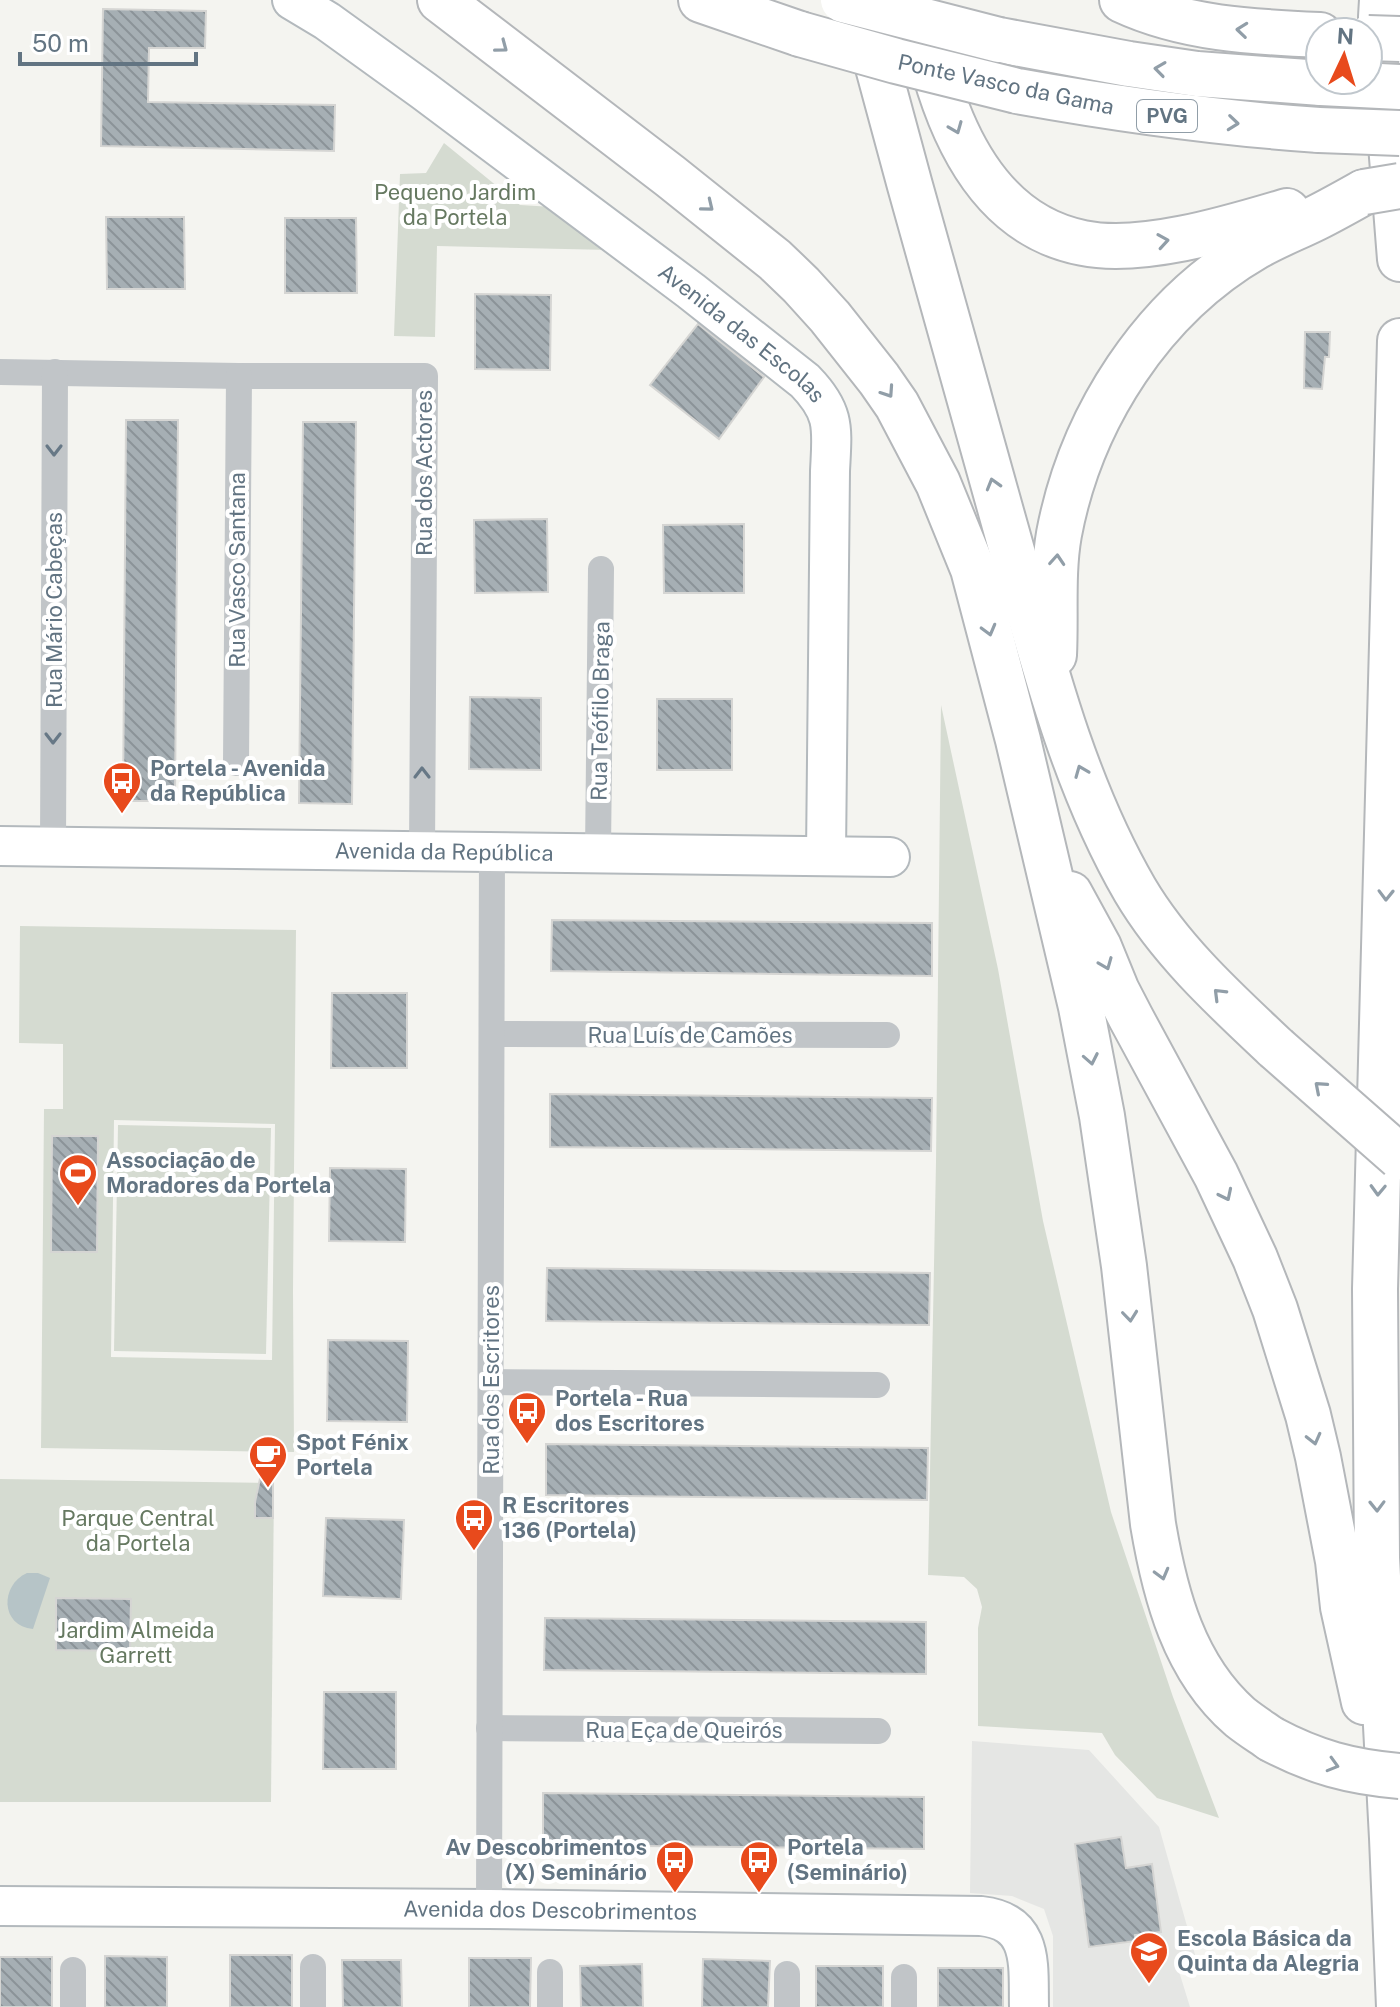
<svg xmlns="http://www.w3.org/2000/svg" width="1400" height="2007" font-family="'Public Sans',sans-serif">
  <style>
    .built { fill: #e5e6e4 }
    .green { fill: #d5dbd1; fill-rule: evenodd }
    .water { fill: #b6c4c7 }
    .building { fill: url(#building-back-hatch); stroke: #d5d5d3; stroke-width: 2 }
    .lines { fill: none; stroke-linecap: round; stroke-linejoin: round }
    .secondary-casing { stroke: #b3b9bd; stroke-width: 42 }
    .highway-casing { stroke: #b4b7ba; stroke-width: 48 }
    .street { stroke: #c1c5c8; stroke-width: 26 }
    .secondary { stroke: #fff; stroke-width: 38 }
    .highway { stroke: #fff; stroke-width: 44 }
    .highway-bridge-casing { stroke: #b4b7ba; stroke-width: 48; stroke-linecap: butt }
    .highway-bridge { stroke: #fff; stroke-width: 44 }
    .oneway { stroke: #919ea8 }
    .oneway2 { stroke: #677886 }
    .labels { text-anchor: middle; stroke-width: 8; stroke-linejoin: round; paint-order: stroke }
    .shield { fill: #fff; stroke: #919ea8; stroke-width: 2 }
    .shield-label { font-size: 20px; font-weight: bold; fill: #627482 }
    .street-label { font-size: 22px; fill: #627482; stroke: #fff }
    .park-label { font-size: 22px; fill: #667961; stroke: #fff }
    .poi-label { font-size: 22px; font-weight: bold; fill: #627482; stroke: #fff; text-anchor: start }
  </style>
  <defs>
    <pattern id="building-back-hatch" width="6" height="6" patternUnits="userSpaceOnUse" patternTransform="scale(2)"><rect width="6" height="6" fill="#a6afb4"/><path d="M-1 5l2 2M0 0l6 6M5-1l2 2" fill="none" stroke="#8b9398"/></pattern>
  </defs>
  <rect width="100%" height="100%" fill="#f4f4f0"/>
  <polygon class="built" points="972,1741 1089,1750 1159,1827 1196,1958 1177,1965 1190,2007 1053,2007 1053,1936 1044,1909 1012,1896 970,1893"/>
  <g class="green">
    <polygon points="444,143 520,205 553,207 611,250 437,246 435,337 394,336 400,174 426,173"/>
    <polygon points="941,705 998,969 1043,1221 1111,1512 1173,1697 1219,1818 1157,1798 1115,1755 1102,1733 978,1726 978,1628 982,1607 977,1589 964,1577 928,1575 936,1162"/>
    <path d="M20,926L296,930L293,1291L294,1452L41,1448L44,1109H63V1044L19,1043ZM114,1120L275,1124L272,1360L111,1357Z"/>
    <polygon points="118,1125 271,1128 266,1354 114,1351"/>
    <polygon points="0,1479 274,1483 271,1802 0,1802"/>
  </g>
  <path class="water" d="M27,1573H38L50,1578L33,1629C0,1626 0,1585 27,1573Z"/>
  <g class="building">
    <polygon points="103,9 206,11 205,48 149,48 148,102 335,105 334,151 101,146"/>
    <polygon points="106,217 184,217 185,289 107,289"/>
    <polygon points="285,218 356,218 357,293 285,293"/>
    <polygon points="475,294 551,295 550,370 475,369"/>
    <polygon points="698,324 764,377 719,439 650,385"/>
    <polygon points="1305,332 1330,332 1329,357 1325,357 1322,389 1304,388"/>
    <polygon points="126,420 178,420 175,801 123,801"/>
    <polygon points="303,422 356,422 352,804 299,803"/>
    <polygon points="547,519 548,592 475,593 474,520"/>
    <polygon points="744,524 744,593 664,593 663,525"/>
    <polygon points="470,697 541,698 541,770 469,769"/>
    <rect x="657" y="699" width="75" height="71"/>
    <polygon points="552,920 932,923 932,976 551,971"/>
    <polygon points="332,993 407,993 407,1068 331,1068"/>
    <polygon points="550,1094 932,1098 931,1151 550,1147"/>
    <polygon points="52,1136 98,1136 97,1252 51,1252"/>
    <polygon points="330,1168 406,1169 405,1242 329,1241"/>
    <polygon points="547,1268 930,1273 929,1325 546,1321"/>
    <polygon points="328,1340 408,1341 407,1422 327,1421"/>
    <polygon points="546,1444 928,1448 927,1500 546,1495"/>
    <polygon points="265,1455 273,1456 273,1518 255,1518 255,1502"/>
    <polygon points="326,1518 404,1520 401,1599 323,1596"/>
    <polygon points="56,1598 131,1599 130,1651 56,1650"/>
    <polygon points="545,1618 926,1622 926,1674 544,1670"/>
    <polygon points="324,1692 396,1692 396,1769 323,1769"/>
    <polygon points="543,1793 924,1797 924,1849 543,1845"/>
    <polygon points="1121,1837 1126,1868 1152,1864 1161,1932 1135,1935 1136,1941 1089,1947 1075,1844"/>
    <rect x="230" y="1955" width="62" height="52"/>
    <polygon points="105,1956 167,1957 167,2007 105,2007"/>
    <rect x="0" y="1957" width="52" height="50"/>
    <polygon points="469,1958 531,1958 530,2007 469,2007"/>
    <polygon points="703,1959 770,1961 768,2007 702,2007"/>
    <polygon points="342,1960 401,1960 402,2007 343,2007"/>
    <polygon points="642,1964 643,2007 581,2007 580,1966"/>
    <rect x="816" y="1966" width="67" height="41"/>
    <rect x="938" y="1968" width="65" height="39"/>
  </g>
  <g class="lines">
    <defs>
      <g id="secondary">
        <path id="s1" d="M292,0L327,21L424,91L691,291L805,381C836,413 832,429 830,471L826,855"/>
        <path id="s2" d="M0,846L890,857"/>
        <path id="s3" d="M0,1906L489,1909L981,1916C1035,1922 1028,1965 1029,2007"/>
      </g>
      <g id="highway">
        <path d="M440,0L670,176L775,260L801,285L830,317L879,379L897,405L938,483L973,569L1018,740L1081,1007L1102,1116L1124,1266L1153,1524C1165,1595 1184,1668 1240,1717C1250,1725 1261,1732 1271,1739"/>
        <polyline points="701,0 800,34"/>
        <path d="M1122,0C1184,29 1253,32 1320,35"/>
        <polyline points="1382,0 1381,17 1400,259"/>
        <path d="M866,23C911,191 957,358 1005,526C1040,649 1070,778 1135,890C1171,951 1225,1000 1276,1048"/>
        <path d="M926,37C945,124 985,224 1083,243C1142,255 1230,228 1287,211"/>
        <polyline points="999,40 1129,64 1197,74 1321,83"/>
        <path d="M1017,91C1117,109 1217,123 1319,130"/>
        <path d="M1054,655C1056,615 1052,573 1059,534C1081,418 1152,307 1256,247C1275,236 1296,228 1316,218C1332,210 1348,201 1364,192"/>
        <polyline points="1070,894 1099,947 1117,991 1131,1018 1216,1175 1255,1258 1275,1309 1308,1415 1318,1457 1338,1561 1343,1607 1364,1702"/>
        <polyline points="1399,2007 1392,1838 1377,1558 1375,1289 1400,341"/>
      </g>
    </defs>
    <use href="#secondary" class="secondary-casing"/>
    <use href="#highway" class="highway-casing"/>
    <g class="street">
      <polyline points="0,372 239,376 425,376 422,851"/>
      <polyline points="236,763 239,376"/>
      <polyline points="53,847 55,372"/>
      <polyline points="598,852 601,569"/>
      <polyline points="492,1034 887,1035"/>
      <polyline points="491,1382 877,1385"/>
      <polyline points="489,1728 878,1731"/>
      <polyline points="489,1909 492,851"/>
      <polyline points="313,1967 313,2007"/>
      <polyline points="904,1977 904,2007"/>
      <polyline points="73,2007 73,1970"/>
      <polyline points="550,2007 550,1972"/>
      <polyline points="787,2007 787,1974"/>
    </g>
    <use href="#secondary" class="secondary"/>
    <use href="#highway" class="highway"/>
    <defs>
      <g id="highway-bridge">
        <polyline points="843,0 999,40"/>
        <polyline points="800,34 896,61 1017,91"/>
        <polyline points="1368,38 1400,39"/>
        <polyline points="1321,83 1400,87"/>
        <polyline points="1319,130 1400,133"/>
        <polyline points="1364,192 1400,186"/>
        <polyline points="1276,1048 1400,1157"/>
        <path d="M1271,1739C1314,1762 1351,1772 1400,1776"/>
      </g>
    </defs>
    <use href="#highway-bridge" class="highway-bridge-casing"/>
    <use href="#highway-bridge" class="highway-bridge"/>
  </g>
  <defs><path id="oneway-chevron" d="M-2-3.5L2.5 0L-2 3.5" fill="none" stroke-width="1.6" stroke-linecap="round" stroke-linejoin="round" transform="scale(2)"/></defs>
  <g class="oneway">
    <use href="#oneway-chevron" transform="translate(1242 30) rotate(-174)"/>
    <use href="#oneway-chevron" transform="translate(502 47) rotate(37)"/>
    <use href="#oneway-chevron" transform="translate(1160 69) rotate(-172)"/>
    <use href="#oneway-chevron" transform="translate(1233 123) rotate(6)"/>
    <use href="#oneway-chevron" transform="translate(956 128) rotate(68)"/>
    <use href="#oneway-chevron" transform="translate(708 206) rotate(39)"/>
    <use href="#oneway-chevron" transform="translate(1163 241) rotate(-9)"/>
    <use href="#oneway-chevron" transform="translate(888 392) rotate(56)"/>
    <use href="#oneway-chevron" transform="translate(993 484) rotate(-106)"/>
    <use href="#oneway-chevron" transform="translate(1057 560) rotate(-86)"/>
    <use href="#oneway-chevron" transform="translate(989 630) rotate(75)"/>
    <use href="#oneway-chevron" transform="translate(1081 771) rotate(-112)"/>
    <use href="#oneway-chevron" transform="translate(1386 895) rotate(91)"/>
    <use href="#oneway-chevron" transform="translate(1106 964) rotate(68)"/>
    <use href="#oneway-chevron" transform="translate(1219 994) rotate(-135)"/>
    <use href="#oneway-chevron" transform="translate(1091 1059) rotate(79)"/>
    <use href="#oneway-chevron" transform="translate(1320 1087) rotate(-139)"/>
    <use href="#oneway-chevron" transform="translate(1378 1190) rotate(92)"/>
    <use href="#oneway-chevron" transform="translate(1226 1195) rotate(64)"/>
    <use href="#oneway-chevron" transform="translate(1130 1316) rotate(84)"/>
    <use href="#oneway-chevron" transform="translate(1314 1439) rotate(76)"/>
    <use href="#oneway-chevron" transform="translate(1377 1506) rotate(89)"/>
    <use href="#oneway-chevron" transform="translate(1162 1574) rotate(75)"/>
    <use href="#oneway-chevron" transform="translate(1333 1765) rotate(16)"/>
  </g>
  <g class="oneway2">
    <use href="#oneway-chevron" transform="translate(54 450) rotate(90)"/>
    <use href="#oneway-chevron" transform="translate(53 738) rotate(90)"/>
    <use href="#oneway-chevron" transform="translate(422 773) rotate(-90)"/>
  </g>
  <defs>
    <symbol id="bus-pin" viewBox="-11 -11 22 30"><path d="M0 17L-7.5 6A9.5 9.5 0 1 1 7.5 6Z" fill="#e84a1c" stroke="#fff"/><path d="M-5-6H5V4H4V6H2V4H-2V6H-4V4H-5ZM-3.5-4V0h7V-4ZM-3.5 1.2v1.5H-2V1.2ZM2 1.2v1.5H3.5V1.2Z" fill="#fff"/></symbol>
    <symbol id="stadium-pin" viewBox="-11 -11 22 30"><path d="M0 17L-7.5 6A9.5 9.5 0 1 1 7.5 6Z" fill="#e84a1c" stroke="#fff"/><path d="M0-5a6.5 5 0 1 0 0 10a6.5 5 0 1 0 0-10ZM-3.5-1.8h7v3.6h-7Z" fill="#fff"/></symbol>
    <symbol id="cafe-pin" viewBox="-11 -11 22 30"><path d="M0 17L-7.5 6A9.5 9.5 0 1 1 7.5 6Z" fill="#e84a1c" stroke="#fff"/><path d="M-5.5-4.5H6V0H3Q3 3.5 0 3.5H-2.5Q-5.5 3.5-5.5 0ZM3-3.2v2h1.7v-2ZM-6 4.5H4V6H-6Z" fill="#fff"/></symbol>
    <symbol id="school-pin" viewBox="-11 -11 22 30"><path d="M0 17L-7.5 6A9.5 9.5 0 1 1 7.5 6Z" fill="#e84a1c" stroke="#fff"/><path d="M0-5L7-2L0 1L-7-2ZM-4 1L0 2.5L4 1V4Q0 6-4 4Z" fill="#fff"/></symbol>
  </defs>
  <g fill-rule="evenodd">
    <use href="#bus-pin" x="100" y="759" width="44" height="60"/>
    <use href="#stadium-pin" x="56" y="1151" width="44" height="60"/>
    <use href="#bus-pin" x="505" y="1389" width="44" height="60"/>
    <use href="#cafe-pin" x="246" y="1433" width="44" height="60"/>
    <use href="#bus-pin" x="452" y="1496" width="44" height="60"/>
    <use href="#bus-pin" x="653" y="1838" width="44" height="60"/>
    <use href="#bus-pin" x="737" y="1838" width="44" height="60"/>
    <use href="#school-pin" x="1127" y="1929" width="44" height="60"/>
  </g>
  <g class="labels">
    <rect class="shield" x="1137" y="100" width="60" height="32" rx="6"/>
    <g class="shield-label">
      <text x="1167" y="123">PVG</text>
    </g>
    <g class="street-label">
      <text transform="translate(1006 84) rotate(12)" y="8">Ponte Vasco da Gama</text>
      <text dy="8" stroke="none"><textPath href="#s1" startOffset="560">Avenida das Escolas</textPath></text>
      <text transform="translate(424 473) rotate(-90)" y="8">Rua dos Actores</text>
      <text transform="translate(237 570) rotate(-90)" y="8">Rua Vasco Santana</text>
      <text transform="translate(54 610) rotate(-90)" y="8">Rua Mário Cabeças</text>
      <text transform="translate(600 711) rotate(-89)" y="8">Rua Teófilo Braga</text>
      <text dy="8" stroke="none"><textPath href="#s2" startOffset="444">Avenida da República</textPath></text>
      <text x="690" y="1043">Rua Luís de Camões</text>
      <text transform="translate(491 1380) rotate(-90)" y="8">Rua dos Escritores</text>
      <text x="684" y="1738">Rua Eça de Queirós</text>
      <text dy="8" stroke="none"><textPath href="#s3" startOffset="550">Avenida dos Descobrimentos</textPath></text>
    </g>
    <g class="park-label">
      <text x="455" y="200">Pequeno Jardim<tspan x="455" dy="25">da Portela</tspan></text>
      <text x="138" y="1526">Parque Central<tspan x="138" dy="25">da Portela</tspan></text>
      <text x="136" y="1638">Jardim Almeida<tspan x="136" dy="25">Garrett</tspan></text>
    </g>
    <g class="poi-label">
      <text x="150" y="776">Portela - Avenida<tspan x="150" dy="25">da República</tspan></text>
      <text x="106" y="1168">Associação de<tspan x="106" dy="25">Moradores da Portela</tspan></text>
      <text x="555" y="1406">Portela - Rua<tspan x="555" dy="25">dos Escritores</tspan></text>
      <text x="296" y="1450">Spot Fénix<tspan x="296" dy="25">Portela</tspan></text>
      <text x="502" y="1513">R Escritores<tspan x="502" dy="25">136 (Portela)</tspan></text>
      <text x="647" y="1855" text-anchor="end">Av Descobrimentos<tspan x="647" dy="25">(X) Seminário</tspan></text>
      <text x="787" y="1855">Portela<tspan x="787" dy="25">(Seminário)</tspan></text>
      <text x="1177" y="1946">Escola Básica da<tspan x="1177" dy="25">Quinta da Alegria</tspan></text>
    </g>
  </g>
  <g transform="translate(1344 56) rotate(4)"><circle r="38" fill="#ffffff" stroke="#c0c7cd" stroke-width="2"/>
  <path d="M0-6L14 30L0 20L-14 30Z" fill="#e84a1c"/>
  <text y="-12" font-size="22" font-weight="bold" text-anchor="middle" fill="#627482">N</text>
  </g>
  <path d="M20 52v12h176v-12" fill="none" stroke="#627482" stroke-width="4"/>
  <text x="32" y="52" font-size="24" fill="#627482" stroke="#ffffff" stroke-width="6" paint-order="stroke">50 m</text>
</svg>
